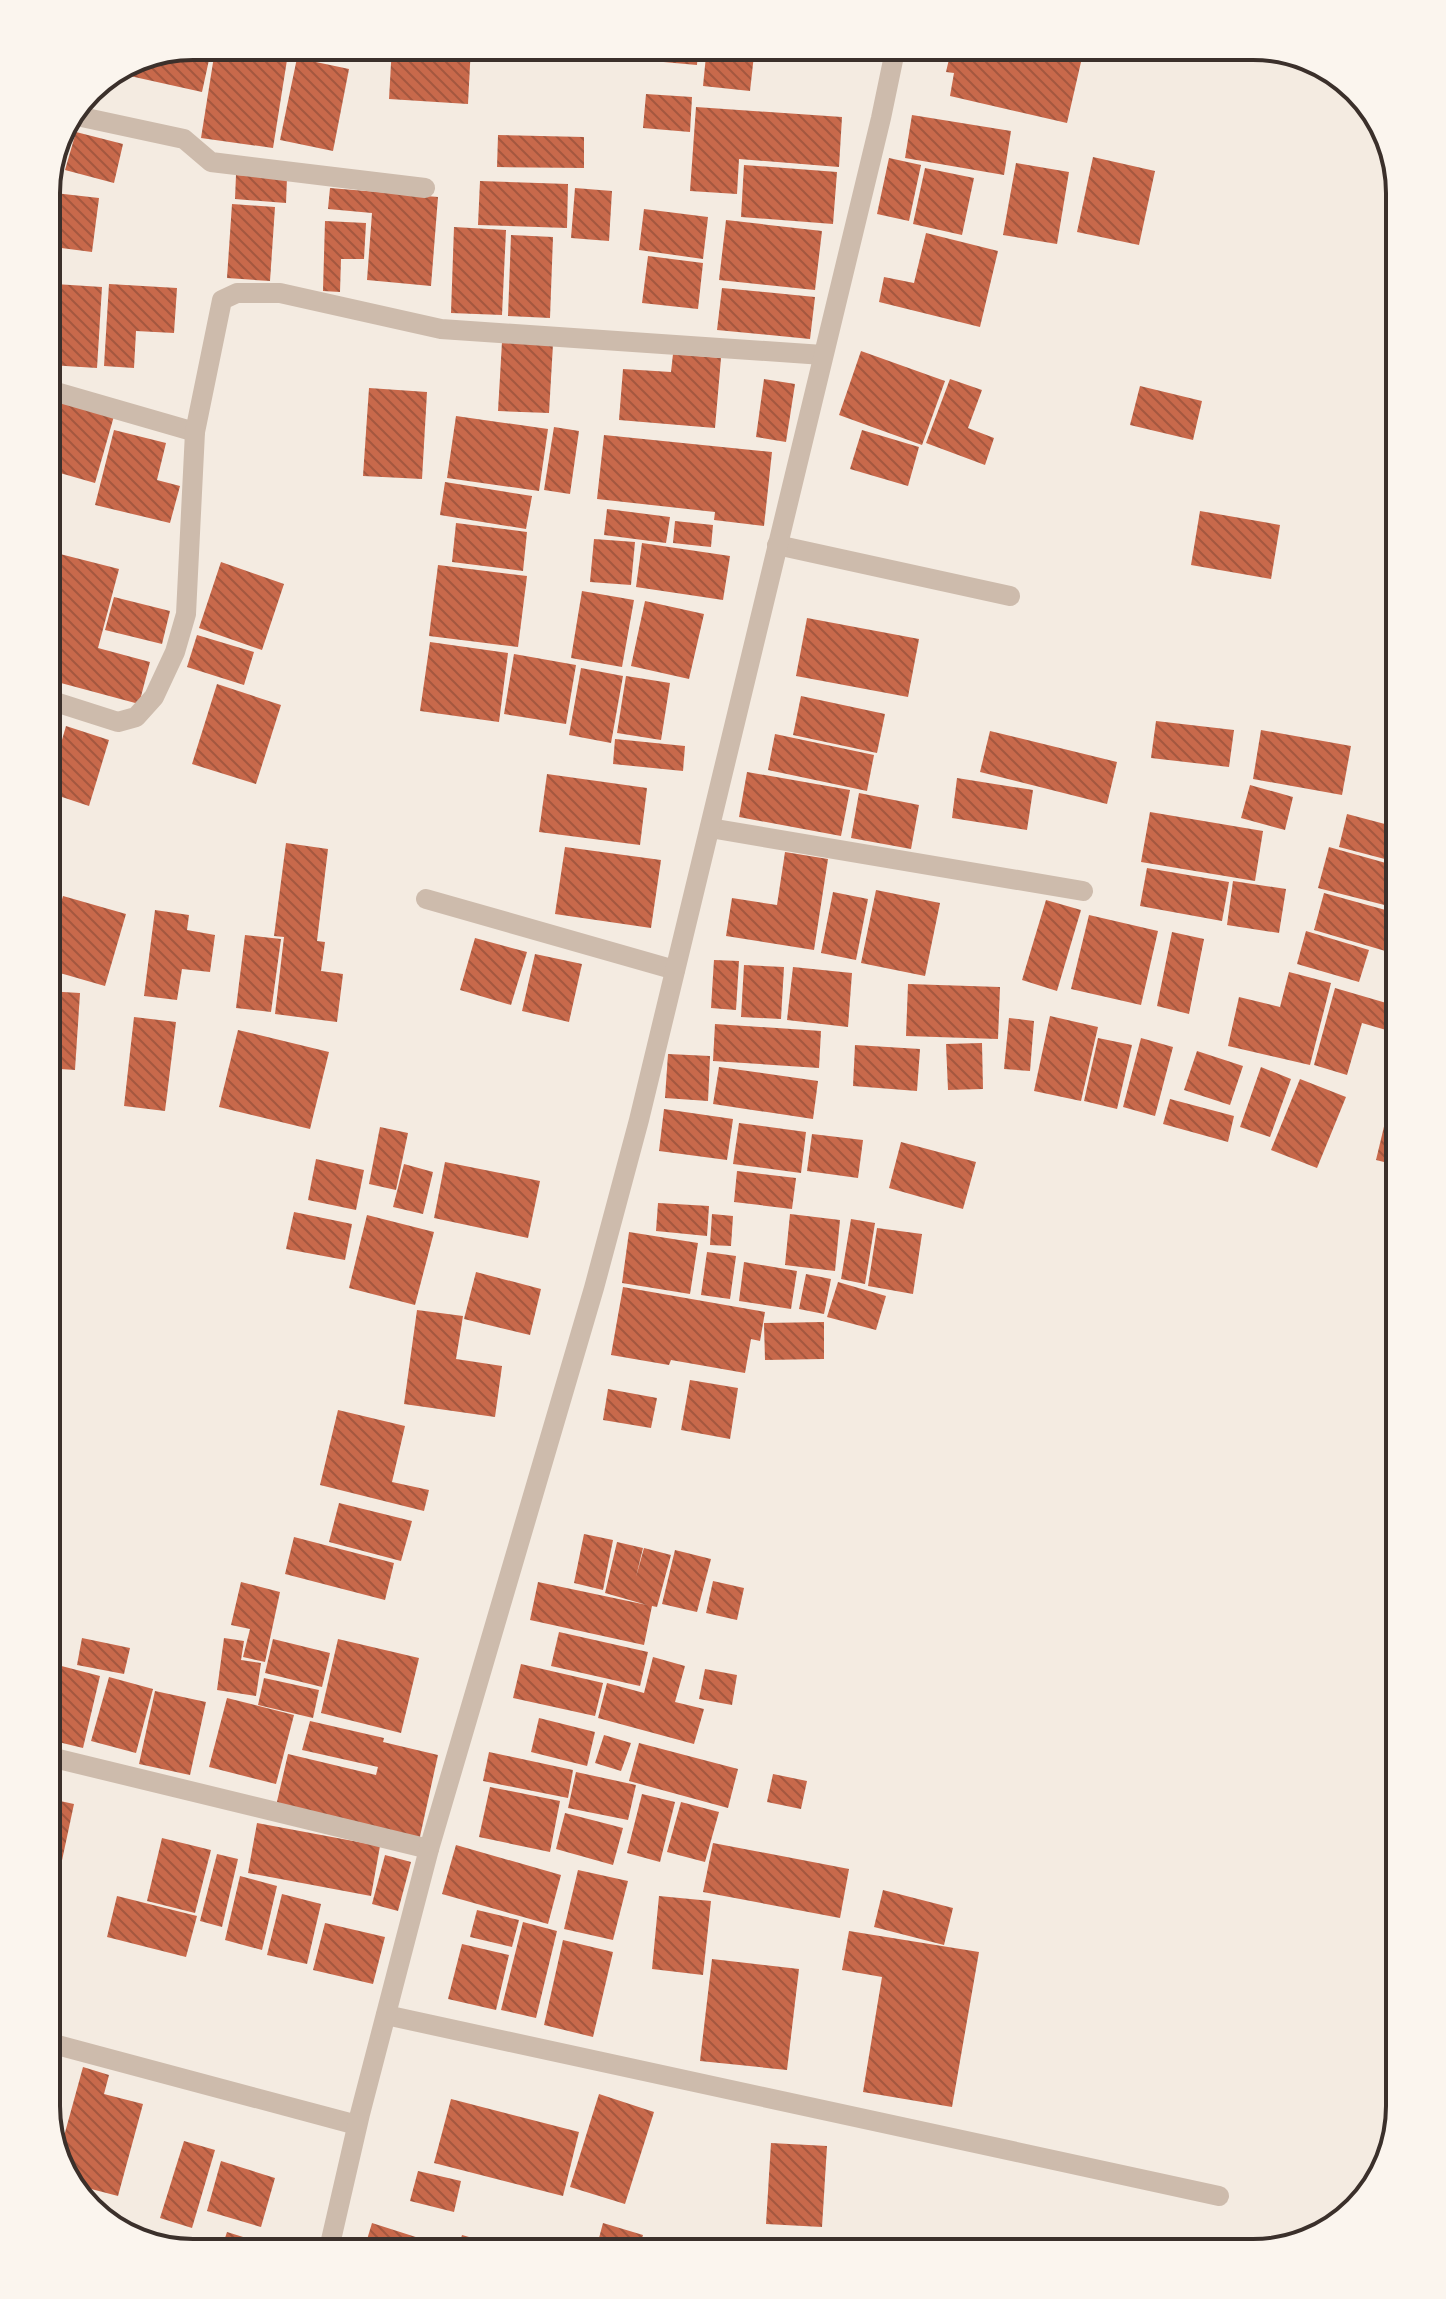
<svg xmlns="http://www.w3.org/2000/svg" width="1446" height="2299" font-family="Quicksand,sans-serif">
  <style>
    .building { fill: url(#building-back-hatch) }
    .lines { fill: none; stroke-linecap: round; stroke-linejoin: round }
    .minor { stroke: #cdbbac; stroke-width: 20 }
    .rim { fill: none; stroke: #3b302b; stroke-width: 4 }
  </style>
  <defs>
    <pattern id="building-back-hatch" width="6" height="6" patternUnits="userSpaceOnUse" patternTransform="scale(2)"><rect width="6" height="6" fill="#c8694b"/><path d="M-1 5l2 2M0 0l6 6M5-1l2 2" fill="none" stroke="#a4573f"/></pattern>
  </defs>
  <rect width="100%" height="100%" fill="#f4ebe1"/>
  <g class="building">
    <polygon points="193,46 212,46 202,92 130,76 133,59 137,57"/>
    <polygon points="392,46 471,46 468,104 389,99"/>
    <polygon points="550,46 598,46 597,58 549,54"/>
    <polygon points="642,46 698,46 697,65 641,60"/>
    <polygon points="707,46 755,46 750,91 703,86"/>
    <polygon points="952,46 1058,46 1056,55 1081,62 1067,123 950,96 954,73 946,72"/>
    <polygon points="215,50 287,60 273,148 201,138"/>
    <polygon points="297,58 349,69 333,151 280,140"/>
    <polygon points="646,94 692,97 690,132 643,128"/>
    <polygon points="696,107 842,117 839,167 739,159 737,194 690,191"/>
    <polygon points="912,115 1011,131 1004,175 905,158"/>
    <polygon points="76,132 123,144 114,183 65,170"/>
    <polygon points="498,135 584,137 584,168 497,167"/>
    <polygon points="1093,157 1155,171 1139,245 1077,232"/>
    <polygon points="889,158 921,165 909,221 877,214"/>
    <polygon points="1016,163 1069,172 1057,244 1003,235"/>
    <polygon points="744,165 837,172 833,224 741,217"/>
    <polygon points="925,168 974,178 962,235 913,224"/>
    <polygon points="236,175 287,178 286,203 235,199"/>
    <polygon points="480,181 568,184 567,228 478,225"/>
    <polygon points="330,188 438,197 431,286 367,280 372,213 328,209"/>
    <polygon points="575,188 612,191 609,241 571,238"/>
    <polygon points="46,192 99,198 92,252 46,246"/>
    <polygon points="232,204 275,207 270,281 227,278"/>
    <polygon points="644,209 708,217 703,259 639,250"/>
    <polygon points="726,220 822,231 815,290 719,280"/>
    <polygon points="325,221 366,223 364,259 341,259 340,292 323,291"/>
    <polygon points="454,227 506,230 502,315 451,313"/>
    <polygon points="926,233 998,251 980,327 879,302 884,277 914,283"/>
    <polygon points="511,235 553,237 550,318 508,316"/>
    <polygon points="648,256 703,263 698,309 642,303"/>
    <polygon points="55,284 102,287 97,368 50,365"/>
    <polygon points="109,284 177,288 174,333 136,331 134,368 104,366"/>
    <polygon points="722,288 815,297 810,339 717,330"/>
    <polygon points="502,342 553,344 549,413 498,411"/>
    <polygon points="861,351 945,381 922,445 839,415"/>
    <polygon points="673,354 721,358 715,428 619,420 623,369 671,372"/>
    <polygon points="764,379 795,384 786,442 756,437"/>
    <polygon points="950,379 982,390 968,428 994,438 985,465 926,443"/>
    <polygon points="1140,386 1202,401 1193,440 1130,425"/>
    <polygon points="369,388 427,392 422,479 363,476"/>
    <polygon points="46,397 114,416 95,483 46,469"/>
    <polygon points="456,416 548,429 539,491 447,478"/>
    <polygon points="554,427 579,431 570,494 544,490"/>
    <polygon points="114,430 166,443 157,480 180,486 170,523 95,505"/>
    <polygon points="862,430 919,447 908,486 850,469"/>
    <polygon points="604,435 772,452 764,526 714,520 715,512 597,499"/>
    <polygon points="445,482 532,496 526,529 440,515"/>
    <polygon points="607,509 670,517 666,543 604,535"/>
    <polygon points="1200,511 1280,525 1271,579 1191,565"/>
    <polygon points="675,521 713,525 711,547 673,543"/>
    <polygon points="456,523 527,532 523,571 452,562"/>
    <polygon points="594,539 635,542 631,585 590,582"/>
    <polygon points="642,543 730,556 723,600 636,587"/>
    <polygon points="60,554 119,569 98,648 150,662 139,704 46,679 46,607"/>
    <polygon points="221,562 284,584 262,650 199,628"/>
    <polygon points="438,565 527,576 518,647 429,636"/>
    <polygon points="582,591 634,600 622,667 571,658"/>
    <polygon points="114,597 170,611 162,644 105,630"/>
    <polygon points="645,601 704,614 689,679 631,666"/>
    <polygon points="807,618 919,639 908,697 796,676"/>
    <polygon points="197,635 254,652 244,685 187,667"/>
    <polygon points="430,642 508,653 499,722 420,711"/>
    <polygon points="514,654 576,665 566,724 504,714"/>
    <polygon points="581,668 623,676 611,743 569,735"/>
    <polygon points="626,676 670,683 661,740 617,733"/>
    <polygon points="217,684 281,705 256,784 192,764"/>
    <polygon points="801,696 885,714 877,753 793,735"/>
    <polygon points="1156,721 1234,730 1229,767 1151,758"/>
    <polygon points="66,726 109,740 89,806 47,792"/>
    <polygon points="1261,730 1351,746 1342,795 1253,779"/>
    <polygon points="990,731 1117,762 1107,804 980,772"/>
    <polygon points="775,734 874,755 867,791 768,770"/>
    <polygon points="615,739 685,746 683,771 613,764"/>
    <polygon points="747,772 850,790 841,836 739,817"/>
    <polygon points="547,774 647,788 640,845 539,832"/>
    <polygon points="957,778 1033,790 1027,830 952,818"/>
    <polygon points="1250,785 1293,797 1285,830 1241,818"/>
    <polygon points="859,793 919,805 911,849 851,838"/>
    <polygon points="1150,812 1263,831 1255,881 1141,862"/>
    <polygon points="1347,814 1400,828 1400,863 1339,847"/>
    <polygon points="286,843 328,849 317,941 325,942 321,971 343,974 337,1022 275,1014 284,937 274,936"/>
    <polygon points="565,847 661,860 651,928 555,914"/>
    <polygon points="1329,847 1400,867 1400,909 1318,888"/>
    <polygon points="785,852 828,859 814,950 726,936 732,898 777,905"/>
    <polygon points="1147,868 1229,882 1222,921 1140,906"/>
    <polygon points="1233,881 1286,889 1279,933 1227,925"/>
    <polygon points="876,890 940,903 925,976 861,963"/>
    <polygon points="833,892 868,899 856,960 821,953"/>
    <polygon points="1324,893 1400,914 1399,955 1314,930"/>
    <polygon points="63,896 126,914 105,986 46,969 46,956"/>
    <polygon points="1046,900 1081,910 1057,991 1022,980"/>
    <polygon points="155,910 189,915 187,930 215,935 210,972 182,969 177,1000 144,996"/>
    <polygon points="1089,915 1158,931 1141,1005 1071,989"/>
    <polygon points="1306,931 1369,950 1359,982 1297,964"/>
    <polygon points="1172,932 1204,939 1189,1014 1157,1006"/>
    <polygon points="245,935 281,939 271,1012 236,1008"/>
    <polygon points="475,938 527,952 511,1005 460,990"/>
    <polygon points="535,954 582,964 569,1022 522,1011"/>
    <polygon points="714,960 739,961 736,1010 711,1008"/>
    <polygon points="744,965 784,967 781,1019 741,1017"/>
    <polygon points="793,967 852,973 848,1027 787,1020"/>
    <polygon points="1289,972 1331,983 1310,1065 1228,1046 1239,997 1280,1007"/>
    <polygon points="908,984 1000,987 998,1039 906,1036"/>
    <polygon points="1335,988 1400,1007 1393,1032 1362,1023 1347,1075 1314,1065"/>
    <polygon points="46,991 80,993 75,1070 46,1068"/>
    <polygon points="1050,1016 1098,1027 1081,1101 1034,1091"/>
    <polygon points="134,1017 176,1022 165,1111 124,1106"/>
    <polygon points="1009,1018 1034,1021 1030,1071 1004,1069"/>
    <polygon points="715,1024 821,1031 819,1068 713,1061"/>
    <polygon points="238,1030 329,1052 310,1129 219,1107"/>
    <polygon points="1098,1038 1132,1045 1117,1109 1084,1101"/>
    <polygon points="1141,1038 1173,1047 1155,1116 1123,1107"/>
    <polygon points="982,1043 983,1089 948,1090 946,1044"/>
    <polygon points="855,1045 920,1049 917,1091 853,1086"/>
    <polygon points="1197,1051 1243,1066 1230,1105 1184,1090"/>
    <polygon points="668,1054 710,1056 708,1101 665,1098"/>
    <polygon points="719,1067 818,1081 813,1119 713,1104"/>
    <polygon points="1261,1067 1291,1079 1270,1137 1240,1127"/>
    <polygon points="1300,1079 1346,1097 1317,1168 1271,1150"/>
    <polygon points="1170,1099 1234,1116 1228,1142 1163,1124"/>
    <polygon points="664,1109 733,1119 727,1160 659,1151"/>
    <polygon points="1387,1114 1400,1117 1400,1166 1376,1160"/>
    <polygon points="739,1123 806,1132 801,1173 733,1164"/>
    <polygon points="380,1127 408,1133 396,1190 369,1184"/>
    <polygon points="812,1134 863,1140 858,1178 807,1171"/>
    <polygon points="901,1142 976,1162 963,1209 889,1188"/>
    <polygon points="316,1159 364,1170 356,1210 308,1200"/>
    <polygon points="445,1162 540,1181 528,1238 434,1218"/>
    <polygon points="404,1164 433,1172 423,1214 393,1207"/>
    <polygon points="737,1171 796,1178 792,1209 734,1202"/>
    <polygon points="658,1203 709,1206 707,1236 656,1231"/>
    <polygon points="294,1212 352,1224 345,1260 286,1249"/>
    <polygon points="712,1214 733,1216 731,1246 710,1245"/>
    <polygon points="790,1214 840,1220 835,1271 785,1265"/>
    <polygon points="367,1215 434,1232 415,1305 349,1288"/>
    <polygon points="851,1219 875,1223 865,1284 841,1279"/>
    <polygon points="877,1228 922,1234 913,1294 868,1286"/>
    <polygon points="629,1232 698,1243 690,1294 622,1283"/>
    <polygon points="707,1252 736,1256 730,1299 701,1295"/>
    <polygon points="744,1262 797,1271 791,1309 739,1301"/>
    <polygon points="476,1272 541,1289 530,1335 464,1319"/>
    <polygon points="806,1274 831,1279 824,1314 799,1309"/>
    <polygon points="838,1282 886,1296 876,1330 827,1317"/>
    <polygon points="623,1287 765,1312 760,1341 751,1339 745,1373 671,1360 669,1365 611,1355"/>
    <polygon points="417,1310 463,1316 456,1359 502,1366 495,1417 404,1404"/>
    <polygon points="824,1322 824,1359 765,1360 764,1323"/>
    <polygon points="690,1380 738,1388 730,1439 681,1430"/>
    <polygon points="608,1389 657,1398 651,1428 603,1420"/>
    <polygon points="338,1410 405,1426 392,1482 429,1490 424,1511 320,1485"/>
    <polygon points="339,1503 412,1521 401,1561 329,1542"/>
    <polygon points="584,1534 613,1540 603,1590 574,1583"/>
    <polygon points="294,1537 394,1563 385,1600 285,1574"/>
    <polygon points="617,1542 643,1548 636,1577 644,1548 671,1555 657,1607 652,1606 644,1645 530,1620 538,1582 647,1605 605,1593"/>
    <polygon points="675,1550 711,1559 697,1612 662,1604"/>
    <polygon points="713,1581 744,1588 737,1620 706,1613"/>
    <polygon points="241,1582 280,1592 265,1662 243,1657 250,1629 231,1625"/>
    <polygon points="559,1632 648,1652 640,1686 551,1666"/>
    <polygon points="82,1638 130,1648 124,1674 77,1665"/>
    <polygon points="224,1638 244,1641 241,1660 261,1663 256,1696 217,1690"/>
    <polygon points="273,1639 330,1653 322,1687 265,1673"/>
    <polygon points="338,1639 419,1658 401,1733 321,1713"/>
    <polygon points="653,1657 685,1666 675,1702 704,1709 694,1744 598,1718 607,1683 644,1693"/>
    <polygon points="46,1662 100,1676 83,1748 46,1739"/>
    <polygon points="521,1664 603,1683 595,1716 513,1698"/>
    <polygon points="705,1669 737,1675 732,1705 699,1699"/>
    <polygon points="109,1677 153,1689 136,1753 91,1741"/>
    <polygon points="264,1678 319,1690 313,1718 258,1705"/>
    <polygon points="155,1691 206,1702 190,1775 139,1764"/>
    <polygon points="227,1698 294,1715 276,1784 209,1767"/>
    <polygon points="539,1718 595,1732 587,1766 531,1752"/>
    <polygon points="310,1721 384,1738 383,1742 438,1755 419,1841 276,1806 288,1754 376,1775 378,1767 302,1750"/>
    <polygon points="604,1735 631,1743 621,1771 595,1763"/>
    <polygon points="639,1743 738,1769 728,1808 629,1781"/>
    <polygon points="489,1752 573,1770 568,1798 483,1781"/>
    <polygon points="576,1772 636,1785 628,1820 568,1808"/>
    <polygon points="773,1774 807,1781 801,1809 767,1802"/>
    <polygon points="490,1787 560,1801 550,1852 479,1837"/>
    <polygon points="642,1794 675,1802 660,1862 627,1853"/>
    <polygon points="46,1798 74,1804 51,1912 46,1910"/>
    <polygon points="681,1802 719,1812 705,1862 667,1852"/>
    <polygon points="565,1813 623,1828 613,1865 556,1849"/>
    <polygon points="257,1823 380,1846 371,1896 248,1873"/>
    <polygon points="162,1838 211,1850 195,1913 147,1901"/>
    <polygon points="713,1843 849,1869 840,1918 703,1892"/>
    <polygon points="456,1845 561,1875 548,1924 442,1894"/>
    <polygon points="217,1854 238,1859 222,1927 200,1921"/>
    <polygon points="385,1855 411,1862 398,1911 372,1904"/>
    <polygon points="578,1870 628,1881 613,1940 564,1929"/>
    <polygon points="240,1876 277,1886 262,1950 225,1940"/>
    <polygon points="883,1890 953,1908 944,1945 874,1927"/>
    <polygon points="282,1894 321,1904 307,1964 267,1955"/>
    <polygon points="117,1896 197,1916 186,1957 107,1937"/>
    <polygon points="659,1896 711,1901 703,1975 652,1969"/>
    <polygon points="477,1910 519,1920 512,1947 470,1937"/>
    <polygon points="523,1922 557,1931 536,2018 501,2010"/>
    <polygon points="325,1923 385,1937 373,1984 313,1970"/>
    <polygon points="849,1931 979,1952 952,2107 863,2092 882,1977 842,1970"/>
    <polygon points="563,1940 613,1952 593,2037 544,2025"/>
    <polygon points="462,1944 509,1955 496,2010 448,1999"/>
    <polygon points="712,1959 799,1969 787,2070 700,2061"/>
    <polygon points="83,2067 109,2075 104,2094 143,2104 118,2196 72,2184 61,2172 58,2158"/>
    <polygon points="46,2072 59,2076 48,2114 46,2106"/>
    <polygon points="599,2094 654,2112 625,2204 570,2187"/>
    <polygon points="451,2099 579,2132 563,2196 434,2163"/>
    <polygon points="184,2141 215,2150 192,2228 160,2218"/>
    <polygon points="771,2143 827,2146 822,2227 766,2224"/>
    <polygon points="221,2161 275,2178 261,2227 207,2211"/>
    <polygon points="418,2171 461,2181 454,2212 410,2201"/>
    <polygon points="372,2223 447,2247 445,2253 363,2253"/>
    <polygon points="603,2223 643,2235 638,2253 595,2253"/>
    <polygon points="227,2232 292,2252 292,2253 220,2253"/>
    <polygon points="462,2235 521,2252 521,2253 457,2253"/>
  </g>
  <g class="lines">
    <g class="minor">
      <polyline points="77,116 184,139 211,162 425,188"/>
      <polyline points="46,389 195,432"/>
      <polyline points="777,545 1010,596"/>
      <polyline points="46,699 118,722 136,717 154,697 175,652 186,614 195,432 222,300 237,293 280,293 441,329 823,355"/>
      <polyline points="710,828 1083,891"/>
      <polyline points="426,899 675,970"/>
      <polyline points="46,1756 429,1849"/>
      <polyline points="386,2015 1219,2196"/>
      <polyline points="46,2042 357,2125"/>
      <polyline points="328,2253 360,2114 429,1849 594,1288 639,1120 881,118 896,46"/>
    </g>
  </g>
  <path d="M0 0H1446V2299H0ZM193 60H1253A133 133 0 0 1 1386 193V2106A133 133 0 0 1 1253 2239H193A133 133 0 0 1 60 2106V193A133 133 0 0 1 193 60Z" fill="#fbf5ee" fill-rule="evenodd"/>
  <path class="rim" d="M193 60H1253A133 133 0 0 1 1386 193V2106A133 133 0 0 1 1253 2239H193A133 133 0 0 1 60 2106V193A133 133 0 0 1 193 60Z"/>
</svg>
